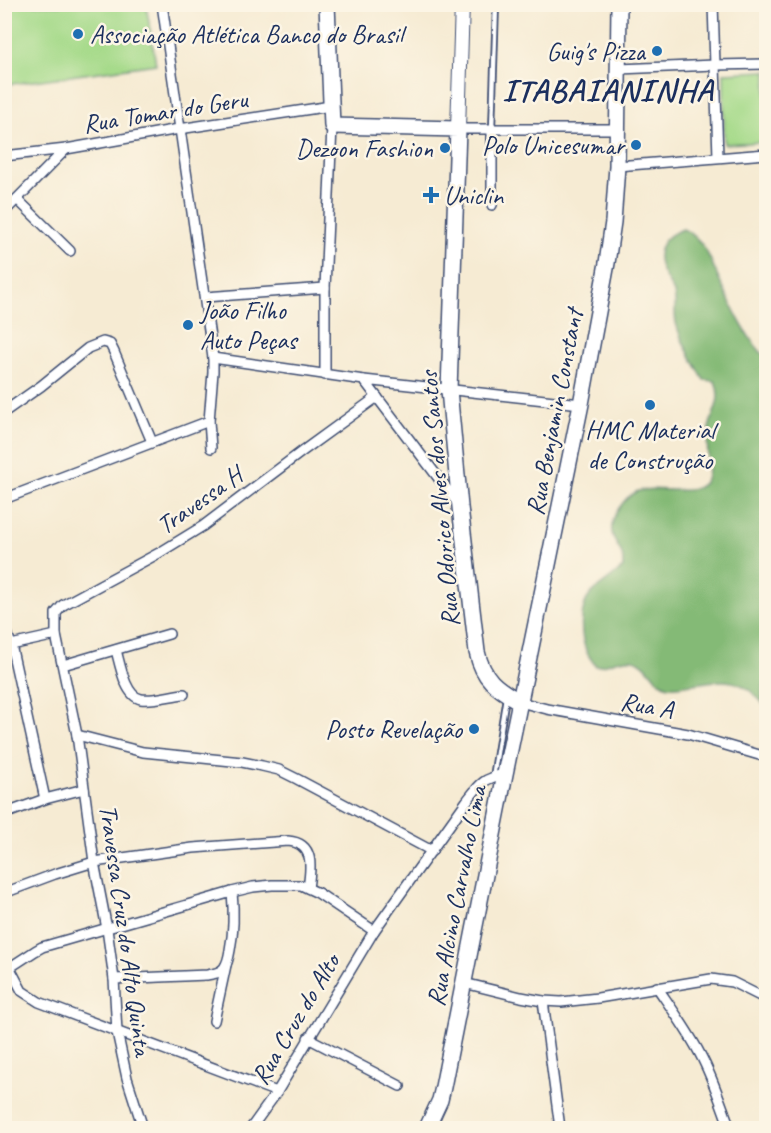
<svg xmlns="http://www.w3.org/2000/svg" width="771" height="1133" font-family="Caveat,sans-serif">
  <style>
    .green { fill: #a6da8a; stroke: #608474; stroke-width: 1.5 }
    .forest { fill: #84ba76; stroke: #50746a; stroke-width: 1.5 }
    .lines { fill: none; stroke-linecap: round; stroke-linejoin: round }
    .service-casing { stroke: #3c4b70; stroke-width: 8 }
    .minor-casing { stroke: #3c4b70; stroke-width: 12 }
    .secondary-casing { stroke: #3c4b70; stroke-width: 16 }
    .primary-casing { stroke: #3c4b70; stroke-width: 18 }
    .service { stroke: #fff; stroke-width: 4.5 }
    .minor { stroke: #fff; stroke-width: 9 }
    .secondary { stroke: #fff; stroke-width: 14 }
    .primary { stroke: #fff; stroke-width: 15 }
    .poi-dot { fill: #1f6fb2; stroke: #fcf5e5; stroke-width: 2 }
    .labels { text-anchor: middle; stroke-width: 5; stroke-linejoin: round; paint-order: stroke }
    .poi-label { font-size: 26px; fill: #1b2f5e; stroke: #fcf5e5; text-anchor: end }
    .street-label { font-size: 26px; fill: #1b2f5e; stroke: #fcf5e5 }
    .district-label { font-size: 32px; font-weight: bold; letter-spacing: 1.5px; fill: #1b2f5e; stroke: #fcf5e5 }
  </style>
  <rect width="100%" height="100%" fill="#fcf5e5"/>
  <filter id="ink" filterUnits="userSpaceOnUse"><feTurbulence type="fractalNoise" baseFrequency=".0167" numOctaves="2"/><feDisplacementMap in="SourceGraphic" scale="12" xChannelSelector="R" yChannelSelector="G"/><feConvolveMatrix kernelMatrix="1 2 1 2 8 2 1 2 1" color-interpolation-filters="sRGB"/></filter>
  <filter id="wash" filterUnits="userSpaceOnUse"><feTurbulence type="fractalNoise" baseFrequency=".008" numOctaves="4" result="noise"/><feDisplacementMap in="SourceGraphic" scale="24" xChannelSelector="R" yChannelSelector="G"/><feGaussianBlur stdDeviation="1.35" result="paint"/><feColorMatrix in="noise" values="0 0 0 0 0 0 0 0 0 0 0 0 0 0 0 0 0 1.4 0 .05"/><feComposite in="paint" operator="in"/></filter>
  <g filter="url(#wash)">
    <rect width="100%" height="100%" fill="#f6ebd3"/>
    <g class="green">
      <polygon points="4,5 146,5 156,64 5,85"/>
      <polygon points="766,71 766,142 724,144 724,73"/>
    </g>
    <path class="forest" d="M683,229C705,239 710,260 720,281C731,304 747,341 766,357V683L764,685L762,694L764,705C742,677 726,679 693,684C685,685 677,687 669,686C652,683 650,662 633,659C621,657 608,665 596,666C592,661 588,656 586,650C580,635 579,608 590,595C599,585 613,578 623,567C623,563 623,558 622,554C615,539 607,534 615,515C619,507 627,496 636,492C654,483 701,502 707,476C710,462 706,448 708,434C710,414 724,403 715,381L704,380C695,363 682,345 677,326C673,316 677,304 674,293C671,286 667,280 663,273C653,252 662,236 683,229Z"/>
  </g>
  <g filter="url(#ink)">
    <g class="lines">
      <defs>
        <g id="service">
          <polyline points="492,129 496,4"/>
          <polyline points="493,777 506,697"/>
        </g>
        <g id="minor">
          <polyline points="162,4 213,358 213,372 209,421 211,448"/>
          <polyline points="713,4 718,157"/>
          <polyline points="619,69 715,65 766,64"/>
          <polyline points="458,129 618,129"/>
          <polyline points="4,156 66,149 179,129 331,106"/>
          <polyline points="617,166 766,154"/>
          <polyline points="17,199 70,251"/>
          <polyline points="492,205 492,129"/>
          <polyline points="4,212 66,149"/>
          <polyline points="205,297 325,288"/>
          <polyline points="213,358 364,380 581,404"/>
          <polyline points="325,375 325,288 332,126"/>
          <polyline points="364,380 459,505"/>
          <polyline points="4,412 41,386 88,348 103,342 110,344 114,352 152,442"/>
          <polyline points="4,499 209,421"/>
          <polyline points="4,623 11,645 56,635"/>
          <polyline points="11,645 45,799"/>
          <path d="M116,650C120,664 125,696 141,699C153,701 172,695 184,694"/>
          <polyline points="63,665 169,634"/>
          <polyline points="520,702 547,709 688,734 766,757"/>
          <polyline points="77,735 143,752 242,762 262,766 279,770 297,779 432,851"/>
          <polyline points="4,814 45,799 84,789"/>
          <path d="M4,893L55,874L94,862L193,848L288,841C315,843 311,868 308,888"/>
          <polyline points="4,957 22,991 39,1002 277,1092"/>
          <polyline points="9,968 35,951 42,947 232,892 253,887 272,885 301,885 318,893 374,931"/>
          <path d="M114,979L207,975C213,974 220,973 224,968C228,963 229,956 230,950C234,930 234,912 232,892"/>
          <polyline points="464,983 521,997 543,1001 561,1002 598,998 711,979 732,982 766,999"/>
          <path d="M657,987C672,1009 688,1031 700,1054C713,1078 721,1104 730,1128"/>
          <polyline points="543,1001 560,1128"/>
          <polyline points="214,1021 226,965"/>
          <polyline points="308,1038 400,1086"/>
          <polyline points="143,1128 127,1078 117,1032 114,979 107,929 94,862 77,735 56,635 56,613 63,605 159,553 203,526 304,450 377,397"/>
          <path d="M251,1128L277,1092L374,931L466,802C480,784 482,779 505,774"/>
        </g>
        <polyline id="secondary" points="458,129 462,4"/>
        <g id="primary">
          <path d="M327,4L332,126L458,129L449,390L460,507L477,652C483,679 496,688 520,702"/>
          <polyline points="427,1128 440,1100 443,1087 505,774 581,404 607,263 613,222 617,166 619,4"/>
        </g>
      </defs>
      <use href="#service" class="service-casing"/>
      <use href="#minor" class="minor-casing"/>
      <use href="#secondary" class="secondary-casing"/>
      <use href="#primary" class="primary-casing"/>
      <use href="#service" class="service"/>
      <use href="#minor" class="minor"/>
      <use href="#secondary" class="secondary"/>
      <use href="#primary" class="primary"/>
    </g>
  </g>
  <g class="poi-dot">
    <circle cx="78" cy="34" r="6"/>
    <circle cx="657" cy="51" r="6"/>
    <circle cx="636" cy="145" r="6"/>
    <circle cx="445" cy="148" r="6"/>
    <path d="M428 186h6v6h6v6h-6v6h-6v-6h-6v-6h6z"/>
    <circle cx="188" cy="325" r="6"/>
    <circle cx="650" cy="405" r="6"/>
    <circle cx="474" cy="729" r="6"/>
  </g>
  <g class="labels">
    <g class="poi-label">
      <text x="90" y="43" text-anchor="start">Associação Atlética Banco do Brasil</text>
      <text x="645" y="60">Guig's Pizza</text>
      <text x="624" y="154">Polo Unicesumar</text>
      <text x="433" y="157">Dezoon Fashion</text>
      <text x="444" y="204" text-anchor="start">Uniclin</text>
      <text x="200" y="319" text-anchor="start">João Filho<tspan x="200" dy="30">Auto Peças</tspan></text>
      <text x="650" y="439" text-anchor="middle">HMC Material<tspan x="650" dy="30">de Construção</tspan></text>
      <text x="462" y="738">Posto Revelação</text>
    </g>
    <g class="street-label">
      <text transform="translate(165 111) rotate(-9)" y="9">Rua Tomar do Geru</text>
      <text transform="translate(554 412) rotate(-79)" y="9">Rua Benjamin Constant</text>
      <text transform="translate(439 499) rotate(-95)" y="9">Rua Odorico Alves dos Santos</text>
      <text transform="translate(199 500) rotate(-35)" y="9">Travessa H</text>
      <text transform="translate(647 705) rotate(10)" y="9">Rua A</text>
      <text transform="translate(456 896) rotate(-79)" y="9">Rua Alcino Carvalho Lima</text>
      <text transform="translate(126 930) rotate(82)" y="9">Travessa Cruz do Alto Quinta</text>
      <text transform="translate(295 1019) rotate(-59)" y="9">Rua Cruz do Alto</text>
    </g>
    <g class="district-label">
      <text x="608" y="101">ITABAIANINHA</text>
    </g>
  </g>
  <rect width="771" height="1133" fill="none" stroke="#fcf5e5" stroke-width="24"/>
</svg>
